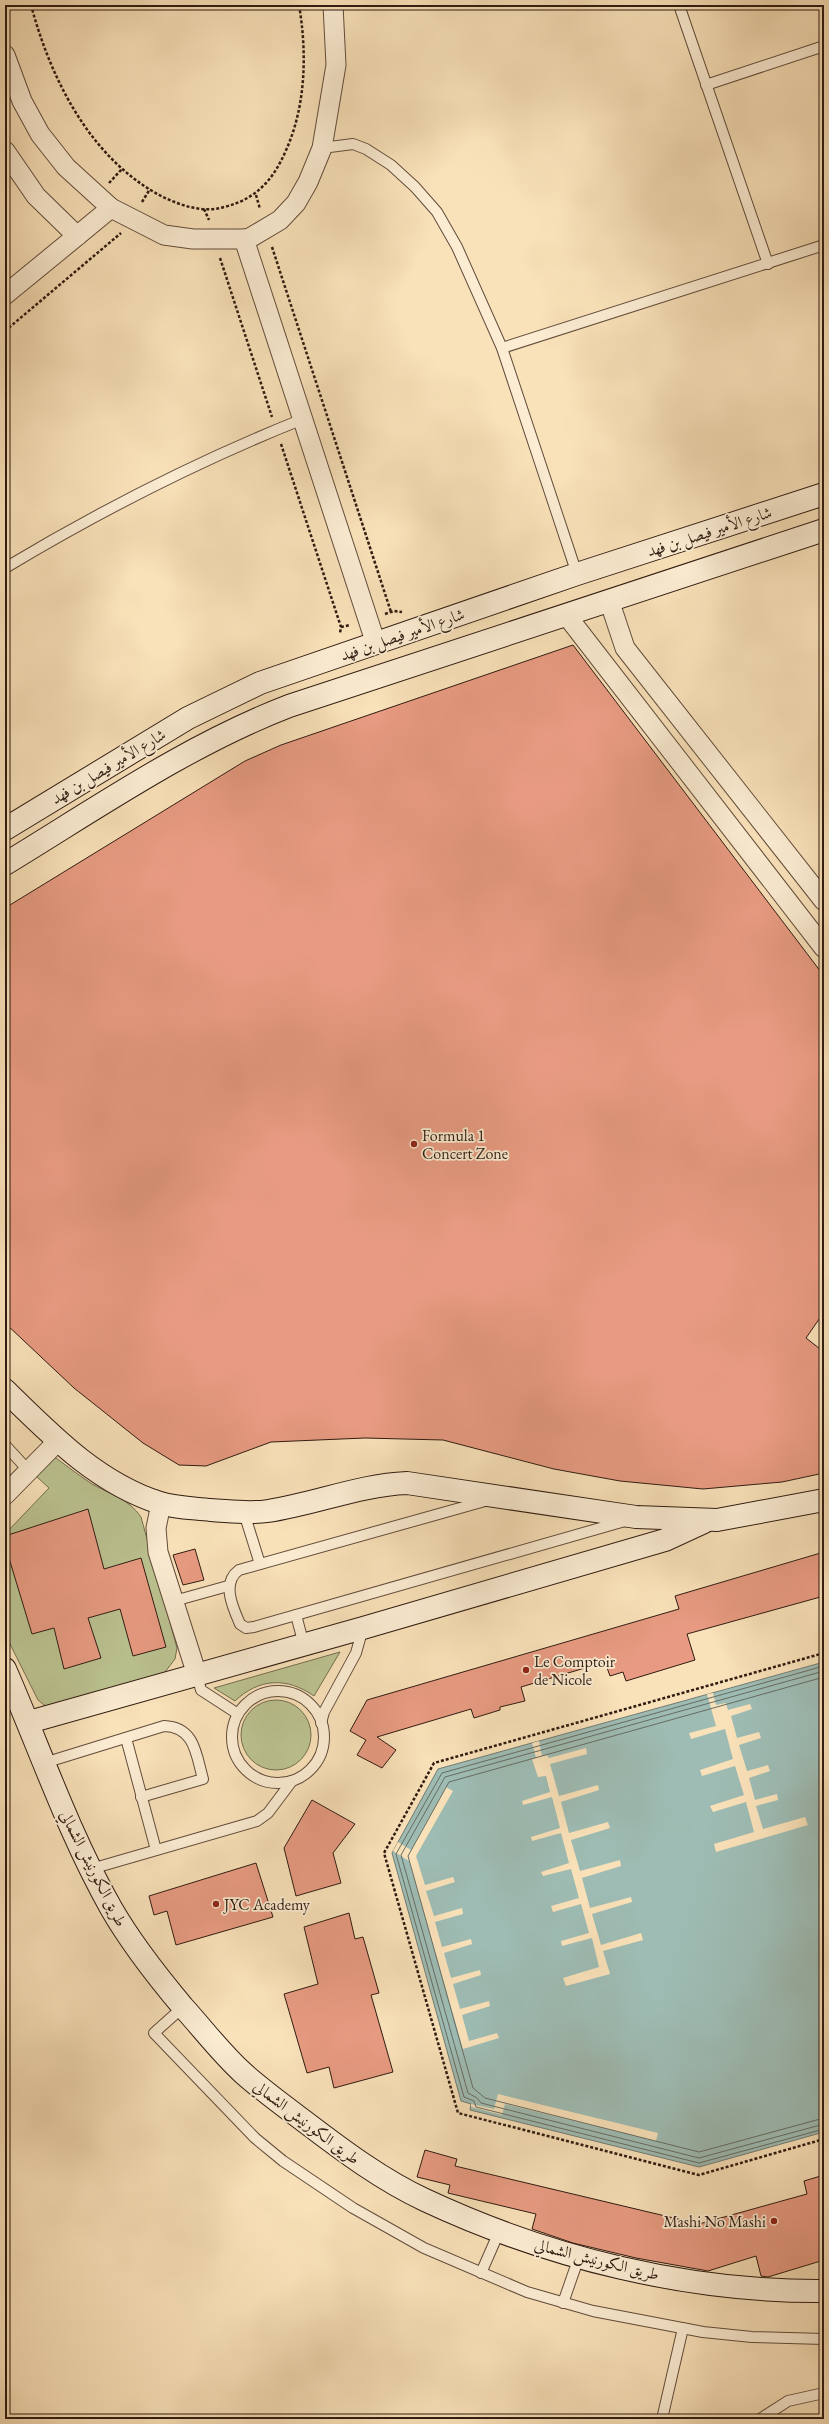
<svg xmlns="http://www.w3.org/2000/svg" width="829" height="2424" font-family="'EB Garamond',Amiri,serif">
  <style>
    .green { fill: #bbc391; stroke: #756f51 }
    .water { fill: #9ebcb4; stroke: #727c73 }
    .pier { fill: #f9e1b9 }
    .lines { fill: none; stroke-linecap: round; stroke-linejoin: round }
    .shore { stroke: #666c62; stroke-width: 1 }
    .building { fill: #e89b82; stroke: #2f1b11 }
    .lane-casing { stroke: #624c3b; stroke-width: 12 }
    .street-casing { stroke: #624c3b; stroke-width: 21 }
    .secondary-casing { stroke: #2f1b11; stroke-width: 24 }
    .path { stroke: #2f1b11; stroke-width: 2.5; stroke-dasharray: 3 2; stroke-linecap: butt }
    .lane { stroke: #fbecd2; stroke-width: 10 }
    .street { stroke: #fbecd2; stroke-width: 19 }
    .secondary { stroke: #fbecd2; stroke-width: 22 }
    .poi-dot { fill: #8f2418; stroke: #fbecd2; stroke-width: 1.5 }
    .labels { text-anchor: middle; stroke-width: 3.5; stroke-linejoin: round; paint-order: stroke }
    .street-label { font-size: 16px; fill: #2f1b11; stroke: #fbecd2 }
    .poi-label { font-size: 16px; fill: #2f1b11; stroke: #fbecd2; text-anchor: start }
  </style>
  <rect width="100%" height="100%" fill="#f9e1b9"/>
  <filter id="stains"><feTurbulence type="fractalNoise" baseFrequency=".005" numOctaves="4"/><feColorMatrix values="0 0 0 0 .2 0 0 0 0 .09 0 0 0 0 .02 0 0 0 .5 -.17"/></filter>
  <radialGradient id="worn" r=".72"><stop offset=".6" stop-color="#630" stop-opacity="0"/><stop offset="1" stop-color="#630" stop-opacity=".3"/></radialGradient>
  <g class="green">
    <path d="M56,1458C68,1467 80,1476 92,1484C110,1494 129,1499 141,1517L177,1648L175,1659L162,1676L53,1708L44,1705L38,1700L5,1634V1534L49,1488L36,1476L51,1459Z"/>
    <path d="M340,1652L314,1696C287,1677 259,1678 235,1701L214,1688Z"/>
    <circle cx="276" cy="1735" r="35"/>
  </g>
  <polygon class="water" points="824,1662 824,2132 699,2167 470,2110 471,2104 461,2101 392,1853 438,1769"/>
  <g class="pier">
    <polygon points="713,1693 716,1705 726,1703 728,1710 750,1704 752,1709 731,1716 737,1738 759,1732 761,1738 739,1745 747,1771 768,1765 770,1771 749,1778 755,1800 777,1794 778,1800 756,1806 763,1829 805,1817 808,1825 716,1852 714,1844 754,1832 746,1802 713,1812 710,1806 744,1795 735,1766 702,1776 700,1770 733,1759 725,1729 691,1739 689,1733 716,1726 707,1694"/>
    <polygon points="539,1741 542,1756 547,1755 549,1758 586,1748 587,1754 550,1764 559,1796 598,1785 599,1790 561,1802 569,1833 608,1822 610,1828 571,1840 580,1871 620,1860 621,1866 582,1878 590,1908 631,1897 632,1902 592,1914 601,1945 641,1933 643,1940 603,1951 610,1974 566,1986 563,1978 599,1967 592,1938 562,1946 561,1941 589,1933 581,1904 553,1912 551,1906 579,1898 571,1869 543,1876 541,1872 569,1863 561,1833 532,1841 531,1837 560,1828 552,1797 523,1805 522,1801 550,1792 546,1776 538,1777 532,1759 536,1758 532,1743"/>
    <polygon points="446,1787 453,1791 416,1856 425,1885 453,1877 455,1882 426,1891 434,1916 462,1908 463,1914 435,1922 442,1947 471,1939 472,1944 444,1953 451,1978 480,1970 481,1975 453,1984 460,2009 489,2001 490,2006 462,2015 469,2041 497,2033 499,2038 463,2049 409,1861 393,1851 398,1842 411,1850"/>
    <polygon points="498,2094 658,2133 656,2141 505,2104 502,2115 471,2107 471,2104 494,2109"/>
  </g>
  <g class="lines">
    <g class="shore">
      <polyline points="824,1666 442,1773 396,1854 464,2097 474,2101 476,2107 699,2163 824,2129"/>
      <polyline points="824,1671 445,1777 401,1855 468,2093 477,2098 481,2103 699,2158 824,2124"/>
      <polyline points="824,1677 449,1782 408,1856 473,2088 485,2098 699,2152 824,2118"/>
    </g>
  </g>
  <g class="building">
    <polygon points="573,645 824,976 824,1312 806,1338 824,1352 824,1473 782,1482 703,1489 620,1481 554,1469 443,1440 365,1438 271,1442 206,1466 179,1465 143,1443 74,1388 5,1323 5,908 245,761 281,745"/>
    <polygon points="88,1509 104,1569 141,1558 166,1647 133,1656 120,1609 88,1618 101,1658 64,1669 54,1628 32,1634 5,1545 5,1536"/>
    <polygon points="195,1549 204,1580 183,1585 173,1555"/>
    <polygon points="824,1552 824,1596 687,1634 695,1660 626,1681 623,1672 610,1676 605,1662 521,1687 525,1701 500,1707 500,1710 474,1718 471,1709 377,1737 396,1750 382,1768 357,1755 366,1740 350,1731 367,1700 679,1609 675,1596"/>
    <polygon points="312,1800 355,1824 333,1853 341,1883 296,1896 284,1848"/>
    <polygon points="256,1863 273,1917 176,1945 167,1911 154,1915 149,1896"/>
    <polygon points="349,1913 355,1939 363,1937 379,1993 371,1995 393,2072 334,2088 329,2067 307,2073 284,1994 318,1984 304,1927"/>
    <polygon points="425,2150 457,2159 455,2166 699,2224 807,2194 804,2181 824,2175 824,2260 768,2277 761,2276 756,2256 708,2271 636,2258 573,2243 532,2229 536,2214 448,2193 450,2185 417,2177"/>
  </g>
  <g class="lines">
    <defs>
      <g id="lane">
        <polyline points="679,5 768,264"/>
        <polyline points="706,85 824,46"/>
        <polyline points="322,148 353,144 366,149 391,165 415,187 437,212 457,247 502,348 577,574"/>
        <polyline points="502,348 824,245"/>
        <path d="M5,568C100,511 200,460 303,419"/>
        <polyline points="5,1445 28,1470"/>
        <path d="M485,1501L239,1570C221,1583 233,1608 240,1624L246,1628L254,1627L625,1521"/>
        <polyline points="244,1513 260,1564"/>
        <polyline points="174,1601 228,1586"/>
        <polyline points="296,1615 304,1645"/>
        <polyline points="197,1675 201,1690 238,1714"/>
        <circle cx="278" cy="1737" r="46"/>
        <polyline points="321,1723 324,1712 356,1653 363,1628"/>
        <polyline points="126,1738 156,1850"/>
        <path d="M44,1763L164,1726C195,1727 196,1754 203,1779L141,1797"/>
        <polyline points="91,1869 257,1821 268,1813 292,1781"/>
        <polyline points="183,2007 154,2033 255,2138 283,2161 353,2208 424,2248 527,2292 593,2311 703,2332 752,2337 824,2339"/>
        <polyline points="481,2273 499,2232"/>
        <polyline points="563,2303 579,2257"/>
        <polyline points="662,2419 683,2328"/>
        <polyline points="760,2419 788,2401 824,2393"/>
      </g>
      <g id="street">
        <polyline points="5,55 22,101 40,134 66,167 111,208 164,235 193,239 248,239 280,220 296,203 308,182 322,148 336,65 333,5"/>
        <polyline points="5,151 36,196 77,236"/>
        <polyline points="244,239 376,644"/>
        <polyline points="5,295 111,208"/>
        <polyline points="609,600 625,648 824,901"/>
        <polyline points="567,616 824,948"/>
        <polyline points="5,1495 57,1442"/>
        <polyline points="161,1504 156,1528 158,1552 197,1675"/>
      </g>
      <g id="secondary">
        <polyline points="5,829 188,718 260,683 577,574 824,494"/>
        <path d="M5,864C97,808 188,745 289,706L824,530"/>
        <path d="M5,1390C51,1435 97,1483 160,1503C175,1508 194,1508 211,1510C230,1511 249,1514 268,1511C315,1504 359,1485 407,1483L636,1517L717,1520L824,1500"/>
        <path d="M5,1669C40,1749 68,1832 111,1908C131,1943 157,1976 183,2007C203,2029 221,2053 243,2073C262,2090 284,2106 304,2121C342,2150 382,2180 425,2200C549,2258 688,2292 824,2291"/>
        <polyline points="29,1722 363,1628 665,1540 704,1522"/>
      </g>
    </defs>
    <use href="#lane" class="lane-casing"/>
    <use href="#street" class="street-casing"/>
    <use href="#secondary" class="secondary-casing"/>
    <g class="path">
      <path d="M31,5C51,80 91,160 163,197C182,206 203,213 224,207C257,199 274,179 287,148C306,104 307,52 299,5"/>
      <polyline points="109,183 122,169"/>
      <polyline points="256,195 260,209"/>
      <polyline points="142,202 150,189"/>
      <polyline points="204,209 209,220"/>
      <polyline points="272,247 391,612"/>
      <polyline points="220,258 272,417"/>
      <polyline points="5,331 121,233"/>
      <polyline points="281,444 341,627 340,633"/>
      <polyline points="385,614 394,611 402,612"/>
      <polyline points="341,627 350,625"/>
      <polyline points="824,1653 434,1763 384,1853 458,2113 699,2175 824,2139"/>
    </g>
    <use href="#lane" class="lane"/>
    <use href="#street" class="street"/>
    <use href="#secondary" class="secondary"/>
  </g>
  <g class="poi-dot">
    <circle cx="414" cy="1144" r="4"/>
    <circle cx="526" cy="1670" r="4"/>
    <circle cx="216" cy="1904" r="4"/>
    <circle cx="774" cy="2221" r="4"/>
  </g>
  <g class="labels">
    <g class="street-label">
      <text transform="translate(709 531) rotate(-18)" y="6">شارع الأمير فيصل بن فهد</text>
      <text transform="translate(402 634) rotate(-19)" y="6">شارع الأمير فيصل بن فهد</text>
      <text transform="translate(108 766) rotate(-31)" y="6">شارع الأمير فيصل بن فهد</text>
      <text transform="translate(94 1868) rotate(63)" y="6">طريق الكورنيش الشمالي</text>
      <text transform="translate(307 2122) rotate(37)" y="6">طريق الكورنيش الشمالي</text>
      <text transform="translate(597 2259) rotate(14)" y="6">طريق الكورنيش الشمالي</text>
    </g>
    <g class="poi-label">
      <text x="422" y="1141">Formula 1<tspan x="422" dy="18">Concert Zone</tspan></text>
      <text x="534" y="1667">Le Comptoir<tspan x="534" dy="18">de Nicole</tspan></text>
      <text x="224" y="1910">JYC Academy</text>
      <text x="766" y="2227" text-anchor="end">Mashi No Mashi</text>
    </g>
  </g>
  <rect width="829" height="2424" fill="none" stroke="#f9e1b9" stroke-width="20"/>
  <rect x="6" y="6" width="817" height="2412" fill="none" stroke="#2f1b11" stroke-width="2"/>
  <rect x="10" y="10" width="809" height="2404" fill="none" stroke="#2f1b11"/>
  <rect width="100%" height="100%" filter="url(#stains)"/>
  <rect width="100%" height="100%" fill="url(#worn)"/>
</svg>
